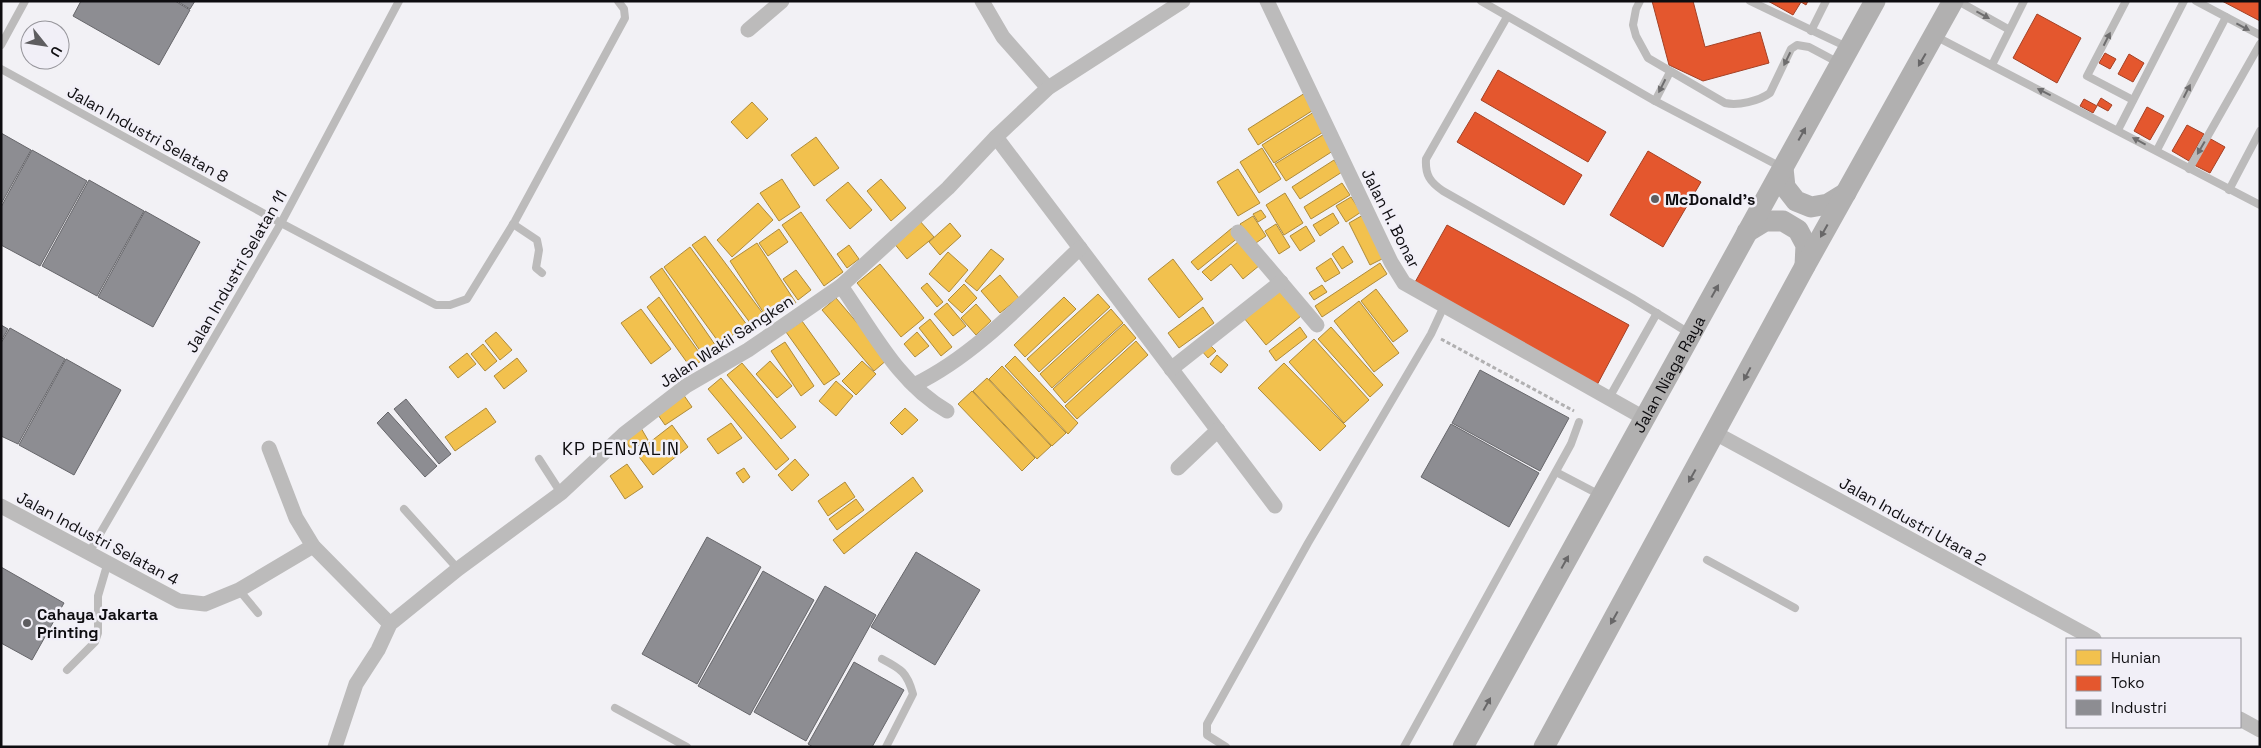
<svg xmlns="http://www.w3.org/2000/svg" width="2261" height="748" font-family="'Space Grotesk',sans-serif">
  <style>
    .homes { fill: #f2c14e; stroke: #ae8b3b }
    .shops { fill: #e4572e; stroke: #a44125 }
    .industry { fill: #8d8d92; stroke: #67676b }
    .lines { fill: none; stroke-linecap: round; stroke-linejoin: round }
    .path { stroke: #b1b0b1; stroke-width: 3; stroke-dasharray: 4 2.5; stroke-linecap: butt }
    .service { stroke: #bcbbbb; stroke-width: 8 }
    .minor { stroke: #bcbbbb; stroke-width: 15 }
    .secondary { stroke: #b1b0b0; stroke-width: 21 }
    .oneway { fill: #6e6d6e }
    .oneway2 { fill: #686768 }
    .poi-dot { fill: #5e5d60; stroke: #f1eff7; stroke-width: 2 }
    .labels { text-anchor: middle; stroke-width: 5; stroke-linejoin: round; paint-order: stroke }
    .street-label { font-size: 16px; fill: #0e0d10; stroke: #f1eff7 }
    .poi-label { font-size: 16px; font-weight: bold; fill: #0e0d10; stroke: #f1eff7; text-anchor: start }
    .neighbourhood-label { font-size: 18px; letter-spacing: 1px; fill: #0e0d10; stroke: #f1eff7 }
  </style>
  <rect width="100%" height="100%" fill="#f2f1f5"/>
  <g class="homes">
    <polygon points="1305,93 1315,109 1258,145 1248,129"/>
    <polygon points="752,102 768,119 747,139 731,122"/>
    <polygon points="1314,112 1325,131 1274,163 1262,145"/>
    <polygon points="1326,133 1336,149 1286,181 1275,164"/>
    <polygon points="816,137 839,168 814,186 791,155"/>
    <polygon points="1262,148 1281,179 1259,193 1240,162"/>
    <polygon points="1334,160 1342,172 1300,199 1292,187"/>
    <polygon points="1238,169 1260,203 1238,216 1217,182"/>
    <polygon points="782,179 800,207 779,221 760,193"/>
    <polygon points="881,179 906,208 891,221 867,191"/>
    <polygon points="848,182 872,210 850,229 826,200"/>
    <polygon points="1342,183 1350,195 1311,219 1304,207"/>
    <polygon points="1285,193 1303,223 1284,235 1266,205"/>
    <polygon points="1351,197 1361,212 1346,222 1336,206"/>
    <polygon points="758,203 773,220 732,257 717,240"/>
    <polygon points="1261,210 1266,217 1258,222 1253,214"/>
    <polygon points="801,212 843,272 824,286 782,225"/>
    <polygon points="1333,213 1339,223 1320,236 1313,225"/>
    <polygon points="1363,215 1384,258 1370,265 1349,223"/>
    <polygon points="1253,216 1266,236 1253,245 1240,224"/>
    <polygon points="919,220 934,237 907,259 893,242"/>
    <polygon points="950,223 961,236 940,255 929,242"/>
    <polygon points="1276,224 1290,247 1279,254 1265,231"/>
    <polygon points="1306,226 1315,241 1300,251 1290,236"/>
    <polygon points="1232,228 1239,237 1198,270 1191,262"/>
    <polygon points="779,229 788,242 768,256 759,243"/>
    <polygon points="705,236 764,315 751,324 692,245"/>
    <polygon points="1239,241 1260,265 1243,279 1231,264 1211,281 1202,272"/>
    <polygon points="757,243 796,303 769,321 730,261"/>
    <polygon points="849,245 859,259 847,268 837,254"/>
    <polygon points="1343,246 1353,262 1342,269 1332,254"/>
    <polygon points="690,247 747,325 720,344 664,267"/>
    <polygon points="991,249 1004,259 977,291 965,281"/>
    <polygon points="948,252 968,270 949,292 929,274"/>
    <polygon points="1331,258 1340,273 1325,282 1316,268"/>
    <polygon points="1173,259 1203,299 1179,318 1148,279"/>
    <polygon points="1380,263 1387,274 1322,317 1315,306"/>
    <polygon points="880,264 924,318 901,337 857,283"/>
    <polygon points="662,268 718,349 705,358 650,277"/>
    <polygon points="796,270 811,290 798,300 783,279"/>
    <polygon points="1000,275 1019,298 1000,313 981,291"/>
    <polygon points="927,283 943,302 937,307 921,288"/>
    <polygon points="964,284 977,298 962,313 948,300"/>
    <polygon points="1322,285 1327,292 1314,300 1309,293"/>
    <polygon points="1279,289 1301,316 1266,345 1244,318"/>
    <polygon points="1376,289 1408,331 1393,342 1361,301"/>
    <polygon points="1098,294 1110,307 1039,372 1027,359"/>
    <polygon points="659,297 704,359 691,368 647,307"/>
    <polygon points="1064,297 1076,309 1025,357 1014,345"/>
    <polygon points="836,298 888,359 874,371 822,310"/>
    <polygon points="1359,301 1399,353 1374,372 1334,321"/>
    <polygon points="947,303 966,326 953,336 934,314"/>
    <polygon points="976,304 991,321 976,335 961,318"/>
    <polygon points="1203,307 1214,323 1179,348 1168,333"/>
    <polygon points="641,309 671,349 651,364 621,323"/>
    <polygon points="1111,309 1123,323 1052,388 1040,374"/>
    <polygon points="930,319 952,347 941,356 919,328"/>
    <polygon points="802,321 840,374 824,385 786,332"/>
    <polygon points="1124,324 1136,338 1065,403 1053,389"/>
    <polygon points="1300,327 1307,337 1276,361 1269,351"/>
    <polygon points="1331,327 1383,385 1370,397 1318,339"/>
    <polygon points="496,332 512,350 500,360 485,341"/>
    <polygon points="917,332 929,346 915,357 904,344"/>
    <polygon points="1314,339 1369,400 1344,423 1289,362"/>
    <polygon points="1136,341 1148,355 1077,419 1065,406"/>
    <polygon points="785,342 814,386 801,396 771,351"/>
    <polygon points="1208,343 1216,351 1208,358 1201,350"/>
    <polygon points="483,344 497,361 485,371 471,354"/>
    <polygon points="467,353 476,364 458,378 449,367"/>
    <polygon points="1217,355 1228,365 1221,373 1210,364"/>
    <polygon points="1015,356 1078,423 1068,434 1005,366"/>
    <polygon points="517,358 527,371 504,389 494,376"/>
    <polygon points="770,361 792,386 777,398 756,374"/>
    <polygon points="862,361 876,374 856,395 842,381"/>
    <polygon points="742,363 796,427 781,439 727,375"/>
    <polygon points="1284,363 1346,426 1320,451 1258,388"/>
    <polygon points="1002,366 1066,433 1052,446 989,379"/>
    <polygon points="721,378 789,459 776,470 708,389"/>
    <polygon points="987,378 1051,446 1037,459 973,391"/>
    <polygon points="836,381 853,396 836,416 819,401"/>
    <polygon points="972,391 1035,458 1022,471 958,404"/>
    <polygon points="683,394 692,407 665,425 656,412"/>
    <polygon points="486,408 496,422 455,451 445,437"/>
    <polygon points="905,408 918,420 902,435 890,423"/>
    <polygon points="731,423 742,438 718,454 707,439"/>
    <polygon points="672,425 688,447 653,475 636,453"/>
    <polygon points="641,428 648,440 631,450 624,438"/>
    <polygon points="795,459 809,475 792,491 778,475"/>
    <polygon points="627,464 643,487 625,499 610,476"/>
    <polygon points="744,468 750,477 743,483 736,473"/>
    <polygon points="913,477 923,491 844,554 833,540"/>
    <polygon points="845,482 855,497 828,516 818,501"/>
    <polygon points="856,499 864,510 837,530 829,519"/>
  </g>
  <g class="shops">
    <polygon points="1652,1 1693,1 1705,47 1760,32 1769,63 1703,81 1669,65"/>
    <polygon points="1768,1 1808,1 1806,5 1801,2 1793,15"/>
    <polygon points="2222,1 2260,1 2260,21"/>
    <polygon points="2037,14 2081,38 2057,83 2013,58"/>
    <polygon points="2105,53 2116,59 2110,69 2099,63"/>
    <polygon points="2129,54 2144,63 2133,82 2118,74"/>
    <polygon points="1498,70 1606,132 1588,162 1481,100"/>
    <polygon points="2101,98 2112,105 2108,111 2097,105"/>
    <polygon points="2084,99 2097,106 2093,113 2080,106"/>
    <polygon points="2147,107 2164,116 2150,140 2134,131"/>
    <polygon points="1475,112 1582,175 1564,205 1457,142"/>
    <polygon points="2187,125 2204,134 2189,161 2172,151"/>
    <polygon points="2209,138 2225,147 2210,173 2194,165"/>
    <polygon points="1648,151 1701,182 1663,247 1610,215"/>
    <polygon points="1447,225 1629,325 1597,385 1414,284"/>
  </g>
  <g class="industry">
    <polygon points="81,1 175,1 190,10 159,65 73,16"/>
    <polygon points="177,1 195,1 190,9"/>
    <polygon points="1,133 31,150 1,204"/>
    <polygon points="32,150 87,181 40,266 1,245 1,207"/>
    <polygon points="89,180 144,211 97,296 42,266"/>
    <polygon points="145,211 200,242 153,327 98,297"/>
    <polygon points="1,325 8,329 1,341"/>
    <polygon points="10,328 65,359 18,444 1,436 1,343"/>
    <polygon points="66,359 121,390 74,475 19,445"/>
    <polygon points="1480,370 1569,418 1540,471 1452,423"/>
    <polygon points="406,399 451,454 439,464 394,409"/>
    <polygon points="388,412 437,466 425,477 377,423"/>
    <polygon points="1451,424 1539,473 1509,527 1421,477"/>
    <polygon points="707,537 761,567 697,684 642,654"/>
    <polygon points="916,552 980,590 935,665 871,627"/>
    <polygon points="1,567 64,603 32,660 1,643"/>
    <polygon points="763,571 814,600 750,715 698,686"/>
    <polygon points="825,586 876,615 806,741 754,712"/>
    <polygon points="854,662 904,690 872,747 813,747 808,744"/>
  </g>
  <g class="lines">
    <polyline class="path" points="1441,339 1574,411"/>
    <g class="service">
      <polyline points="1481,1 1655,101 1781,167"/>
      <path d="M1640,1L1636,9L1633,25L1636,36L1648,58L1725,103C1738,106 1759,101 1770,93L1791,49L1797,45L1809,47L1839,63"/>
      <polyline points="1750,1 1847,47"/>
      <polyline points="1958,1 2008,29"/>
      <polyline points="2126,1 2087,76 2133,100"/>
      <polyline points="2196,1 2260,35"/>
      <path d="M1507,17L1426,159C1425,175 1430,182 1443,191L1632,298L1689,333"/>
      <polyline points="1811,31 1826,1"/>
      <polyline points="1935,36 2260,205"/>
      <polyline points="1,45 25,1"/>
      <polyline points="1992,65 2024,1"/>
      <polyline points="1,69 281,223 436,305 450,305 467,299 515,221 625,18 624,9 618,1"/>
      <polyline points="1655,101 1670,72"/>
      <polyline points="2118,130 2184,1"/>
      <polyline points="2157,150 2226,17"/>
      <polyline points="2189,169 2260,44"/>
      <polyline points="2229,190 2260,131"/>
      <polyline points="513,224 537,240 539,250 536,268 542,273"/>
      <polyline points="1609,398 1657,313"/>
      <polyline points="539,459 561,493"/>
      <polyline points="1556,472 1600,495"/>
      <polyline points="404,509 458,569"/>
      <polyline points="90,551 281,223 399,1"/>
      <polyline points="1707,560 1795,608"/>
      <polyline points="239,590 258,613"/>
      <path d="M882,659C901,669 907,672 913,694L886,747"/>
      <polyline points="67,670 95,642 98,633 98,596 108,562"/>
      <polyline points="615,708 687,747"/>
      <polyline points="1226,747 1207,735 1207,724 1308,543 1431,334 1444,306"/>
      <polyline points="1404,747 1571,444 1579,422"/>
    </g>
    <g class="minor">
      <polyline points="982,1 1003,37 1048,88"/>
      <polyline points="1267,1 1391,262 1404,283 1644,418"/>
      <polyline points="748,30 782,1"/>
      <polyline points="996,137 1275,506"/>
      <polyline points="1238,232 1317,325"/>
      <path d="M841,286C872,330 899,384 947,411"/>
      <polyline points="1171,369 1281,282"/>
      <path d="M914,385C978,354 1028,297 1080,248"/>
      <polyline points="1715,433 2094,639"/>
      <polyline points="269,448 296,518 313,546 390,624"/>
      <polyline points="1178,468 1218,430"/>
      <polyline points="1,506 179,601 205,604 239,590 313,546"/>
      <polyline points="2240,719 2260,730"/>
      <polyline points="335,747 356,684 378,650 390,624 458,569 561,493 624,434 686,386 748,350 841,286 948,188 996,137 1048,88 1183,1"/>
    </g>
    <g class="secondary">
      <polyline points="1783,168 1785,187 1796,201 1811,207 1828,204 1846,193"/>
      <polyline points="1747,232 1765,221 1783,221 1798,230 1806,245 1805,266"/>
      <path id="s1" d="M1463,747L1875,1"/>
      <polyline points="1544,747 1805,266 1953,1"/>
    </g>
  </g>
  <defs><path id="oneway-solid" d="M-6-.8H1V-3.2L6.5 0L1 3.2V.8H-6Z" transform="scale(1.25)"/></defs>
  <g class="oneway">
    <use href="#oneway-solid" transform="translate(1983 15) rotate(29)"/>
    <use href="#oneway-solid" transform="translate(2243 27) rotate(28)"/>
    <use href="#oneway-solid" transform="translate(2107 39) rotate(-63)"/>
    <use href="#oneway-solid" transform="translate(1787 59) rotate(116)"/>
    <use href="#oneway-solid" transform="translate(1662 86) rotate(117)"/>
    <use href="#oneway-solid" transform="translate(2187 91) rotate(-63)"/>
    <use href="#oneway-solid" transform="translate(2044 92) rotate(-153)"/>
    <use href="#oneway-solid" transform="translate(2139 141) rotate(-152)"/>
    <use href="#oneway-solid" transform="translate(2201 148) rotate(120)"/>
  </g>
  <g class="oneway2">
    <use href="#oneway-solid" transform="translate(1922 60) rotate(120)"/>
    <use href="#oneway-solid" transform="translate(1802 134) rotate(-61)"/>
    <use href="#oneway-solid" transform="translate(1824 231) rotate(119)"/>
    <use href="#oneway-solid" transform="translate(1715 291) rotate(-61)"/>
    <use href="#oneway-solid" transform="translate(1747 374) rotate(118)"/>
    <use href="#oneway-solid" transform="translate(1692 476) rotate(119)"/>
    <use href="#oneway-solid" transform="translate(1565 562) rotate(-61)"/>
    <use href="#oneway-solid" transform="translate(1614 618) rotate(119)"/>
    <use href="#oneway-solid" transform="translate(1487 704) rotate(-61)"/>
  </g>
  <g class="poi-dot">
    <circle cx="1655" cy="199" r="5"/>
    <circle cx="27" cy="623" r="5"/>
  </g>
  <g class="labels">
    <g class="street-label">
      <text transform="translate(148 134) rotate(29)" y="6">Jalan Industri Selatan 8</text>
      <text transform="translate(1391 218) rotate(63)" y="6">Jalan H. Bonar</text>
      <text transform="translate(236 271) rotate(-60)" y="6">Jalan Industri Selatan 11</text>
      <text transform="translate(726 341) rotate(-33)" y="6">Jalan Wakil Sangken</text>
      <text dy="6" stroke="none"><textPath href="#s1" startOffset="426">Jalan Niaga Raya</textPath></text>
      <text transform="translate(1913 521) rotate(29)" y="6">Jalan Industri Utara 2</text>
      <text transform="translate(98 538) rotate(28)" y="6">Jalan Industri Selatan 4</text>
    </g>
    <g class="poi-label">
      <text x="1665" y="205">McDonald's</text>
      <text x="37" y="620">Cahaya Jakarta<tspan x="37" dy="18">Printing</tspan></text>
    </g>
    <g class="neighbourhood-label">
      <text x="621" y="455">KP PENJALIN</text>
    </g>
  </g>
  <rect width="2261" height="748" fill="none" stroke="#0e0d10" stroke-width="5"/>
  <rect x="2066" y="638" width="175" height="90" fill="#f1eff7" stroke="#96959b"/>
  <rect x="2076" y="650" width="25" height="15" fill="#f2c14e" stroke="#96959b"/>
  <text x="2111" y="663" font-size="15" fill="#0e0d10">Hunian</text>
  <rect x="2076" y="676" width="25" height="15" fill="#e4572e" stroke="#96959b"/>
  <text x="2111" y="688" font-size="15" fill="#0e0d10">Toko</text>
  <rect x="2076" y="700" width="25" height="15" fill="#8d8d92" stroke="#96959b"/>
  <text x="2111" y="713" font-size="15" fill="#0e0d10">Industri</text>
  <g transform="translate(45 45) rotate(120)"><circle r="24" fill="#f1eff7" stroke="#96959b"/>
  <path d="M0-4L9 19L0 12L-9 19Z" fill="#5e5d60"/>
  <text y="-8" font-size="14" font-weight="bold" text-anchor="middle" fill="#0e0d10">U</text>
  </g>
</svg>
